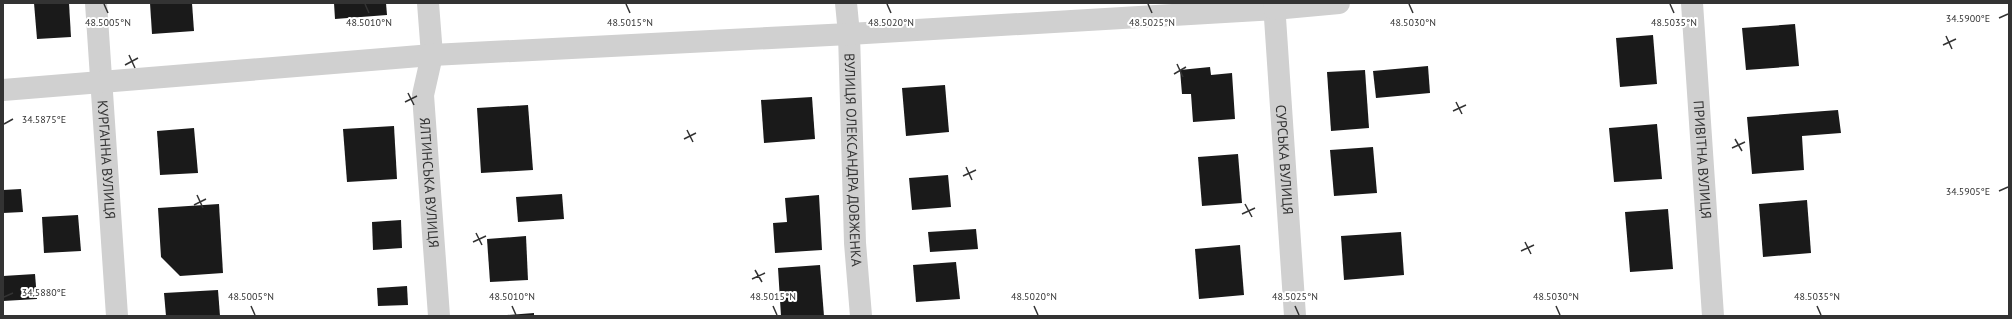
<svg xmlns="http://www.w3.org/2000/svg" width="2012" height="319" font-family="'PT Sans',sans-serif">
  <style>
    .building { fill: #1a1a1a }
    .lines { fill: none; stroke-linecap: round; stroke-linejoin: round }
    .minor { stroke: #d0d0d0; stroke-width: 22 }
    .tertiary { stroke: #d0d0d0; stroke-width: 22 }
    .ticks { fill: none; stroke: #333; stroke-width: 1.5 }
    .labels { text-anchor: middle; stroke-width: 4; stroke-linejoin: round; paint-order: stroke }
    .street-label { font-size: 14px; fill: #333; stroke: #fff }
    .ticks-label { font-size: 10px; text-anchor: middle; fill: #333; stroke: #fff; stroke-width: 4; stroke-linejoin: round; paint-order: stroke }
  </style>
  <rect width="100%" height="100%" fill="#fff"/>
  <g class="building">
    <polygon points="34,3 69,3 71,37 37,39"/>
    <polygon points="150,3 192,3 194,31 152,34"/>
    <polygon points="334,3 386,3 387,15 335,19"/>
    <polygon points="1795,24 1799,66 1746,70 1742,28"/>
    <polygon points="1653,35 1657,84 1620,87 1616,38"/>
    <polygon points="1428,66 1430,93 1376,98 1373,71"/>
    <polygon points="1210,67 1211,75 1232,73 1235,119 1193,122 1191,94 1182,94 1180,70"/>
    <polygon points="1365,70 1369,128 1331,131 1327,72"/>
    <polygon points="945,85 949,132 906,136 902,88"/>
    <polygon points="812,97 815,139 764,143 761,100"/>
    <polygon points="528,105 533,170 481,173 477,108"/>
    <polygon points="1838,110 1841,133 1802,136 1804,170 1752,174 1747,117"/>
    <polygon points="1657,124 1662,179 1614,182 1609,128"/>
    <polygon points="394,126 397,179 347,182 343,129"/>
    <polygon points="194,128 198,173 160,175 157,131"/>
    <polygon points="1373,147 1377,193 1334,196 1330,150"/>
    <polygon points="1238,154 1242,203 1202,206 1198,157"/>
    <polygon points="948,175 951,207 912,210 909,178"/>
    <polygon points="21,189 23,212 3,213 3,190"/>
    <polygon points="562,194 564,219 518,222 516,197"/>
    <polygon points="819,195 822,250 775,253 773,223 787,222 785,198"/>
    <polygon points="1807,200 1811,253 1763,257 1759,204"/>
    <polygon points="219,204 223,273 180,276 161,257 158,208"/>
    <polygon points="1668,209 1673,269 1630,272 1625,212"/>
    <polygon points="78,215 81,251 44,253 42,217"/>
    <polygon points="401,220 402,248 373,250 372,222"/>
    <polygon points="976,229 978,249 930,252 928,232"/>
    <polygon points="1401,232 1404,275 1344,280 1341,236"/>
    <polygon points="526,236 528,280 490,282 487,239"/>
    <polygon points="1240,245 1244,295 1199,299 1195,249"/>
    <polygon points="956,262 960,299 916,302 913,265"/>
    <polygon points="820,265 824,316 781,316 778,268"/>
    <polygon points="35,274 37,299 3,301 3,276"/>
    <polygon points="407,286 408,305 378,306 377,288"/>
    <polygon points="218,290 220,316 166,316 164,293"/>
    <polygon points="534,313 534,316 507,316 507,315"/>
  </g>
  <g class="lines">
    <g class="minor">
      <path id="s1" d="M96,3L117,316"/>
      <path id="s2" d="M428,3L432,55L423,95L439,316"/>
      <path id="s3" d="M846,3L849,34L855,243L861,316"/>
      <path id="s4" d="M1692,3L1713,316"/>
      <polyline points="3,90 432,55 849,34 1274,9"/>
    </g>
    <g class="tertiary">
      <path id="s5" d="M1274,3L1295,316"/>
      <polyline points="1274,9 1339,3"/>
    </g>
  </g>
  <path class="ticks" d="M104,4L108,13M365,4L369,13M626,4L630,13M887,4L891,13M1148,4L1152,13M1409,4L1413,13M1670,4L1674,13M1999,18L2008,14M1946,36L1952,49M1943,45L1956,39M129,55L135,68M1177,64L1183,77M125,65L138,58M1174,74L1186,67M408,93L414,105M405,102L417,96M1456,102L1462,114M1453,111L1466,105M4,124L13,119M687,130L693,142M684,139L696,133M1735,139L1742,151M1732,148L1745,142M966,167L972,180M963,176L976,170M1999,191L2008,187M197,195L203,208M1245,204L1252,217M194,205L206,199M1242,214L1255,208M476,233L482,245M473,242L486,236M1525,242L1531,254M1521,251L1534,245M755,270L762,282M752,279L765,273M4,297L13,293M251,306L255,315M512,306L516,315M773,306L777,315M1034,306L1038,315M1295,306L1299,315M1556,306L1560,315M1817,306L1821,315"/>
  <g class="labels">
    <g class="street-label">
      <text dy="5" stroke="none"><textPath href="#s3" startOffset="157">ВУЛИЦЯ ОЛЕКСАНДРА ДОВЖЕНКА</textPath></text>
      <text dy="5" stroke="none"><textPath href="#s5" startOffset="157">СУРСЬКА ВУЛИЦЯ</textPath></text>
      <text dy="5" stroke="none"><textPath href="#s1" startOffset="157">КУРГАННА ВУЛИЦЯ</textPath></text>
      <text dy="5" stroke="none"><textPath href="#s4" startOffset="157">ПРИВІТНА ВУЛИЦЯ</textPath></text>
      <text dy="5" stroke="none"><textPath href="#s2" startOffset="181">ЯЛТИНСЬКА ВУЛИЦЯ</textPath></text>
    </g>
  </g>
  <g class="ticks-label">
    <text x="1968" y="22">34.5900°E</text>
    <text x="108" y="26">48.5005°N</text>
    <text x="369" y="26">48.5010°N</text>
    <text x="630" y="26">48.5015°N</text>
    <text x="891" y="26">48.5020°N</text>
    <text x="1413" y="26">48.5030°N</text>
    <text x="1674" y="26">48.5035°N</text>
    <text x="1152" y="26">48.5025°N</text>
    <text x="44" y="123">34.5875°E</text>
    <text x="1968" y="195">34.5905°E</text>
    <text x="44" y="296">34.5880°E</text>
    <text x="251" y="300">48.5005°N</text>
    <text x="512" y="300">48.5010°N</text>
    <text x="773" y="300">48.5015°N</text>
    <text x="1034" y="300">48.5020°N</text>
    <text x="1295" y="300">48.5025°N</text>
    <text x="1556" y="300">48.5030°N</text>
    <text x="1817" y="300">48.5035°N</text>
  </g>
  <rect width="2012" height="319" fill="none" stroke="#333333" stroke-width="8"/>
</svg>
